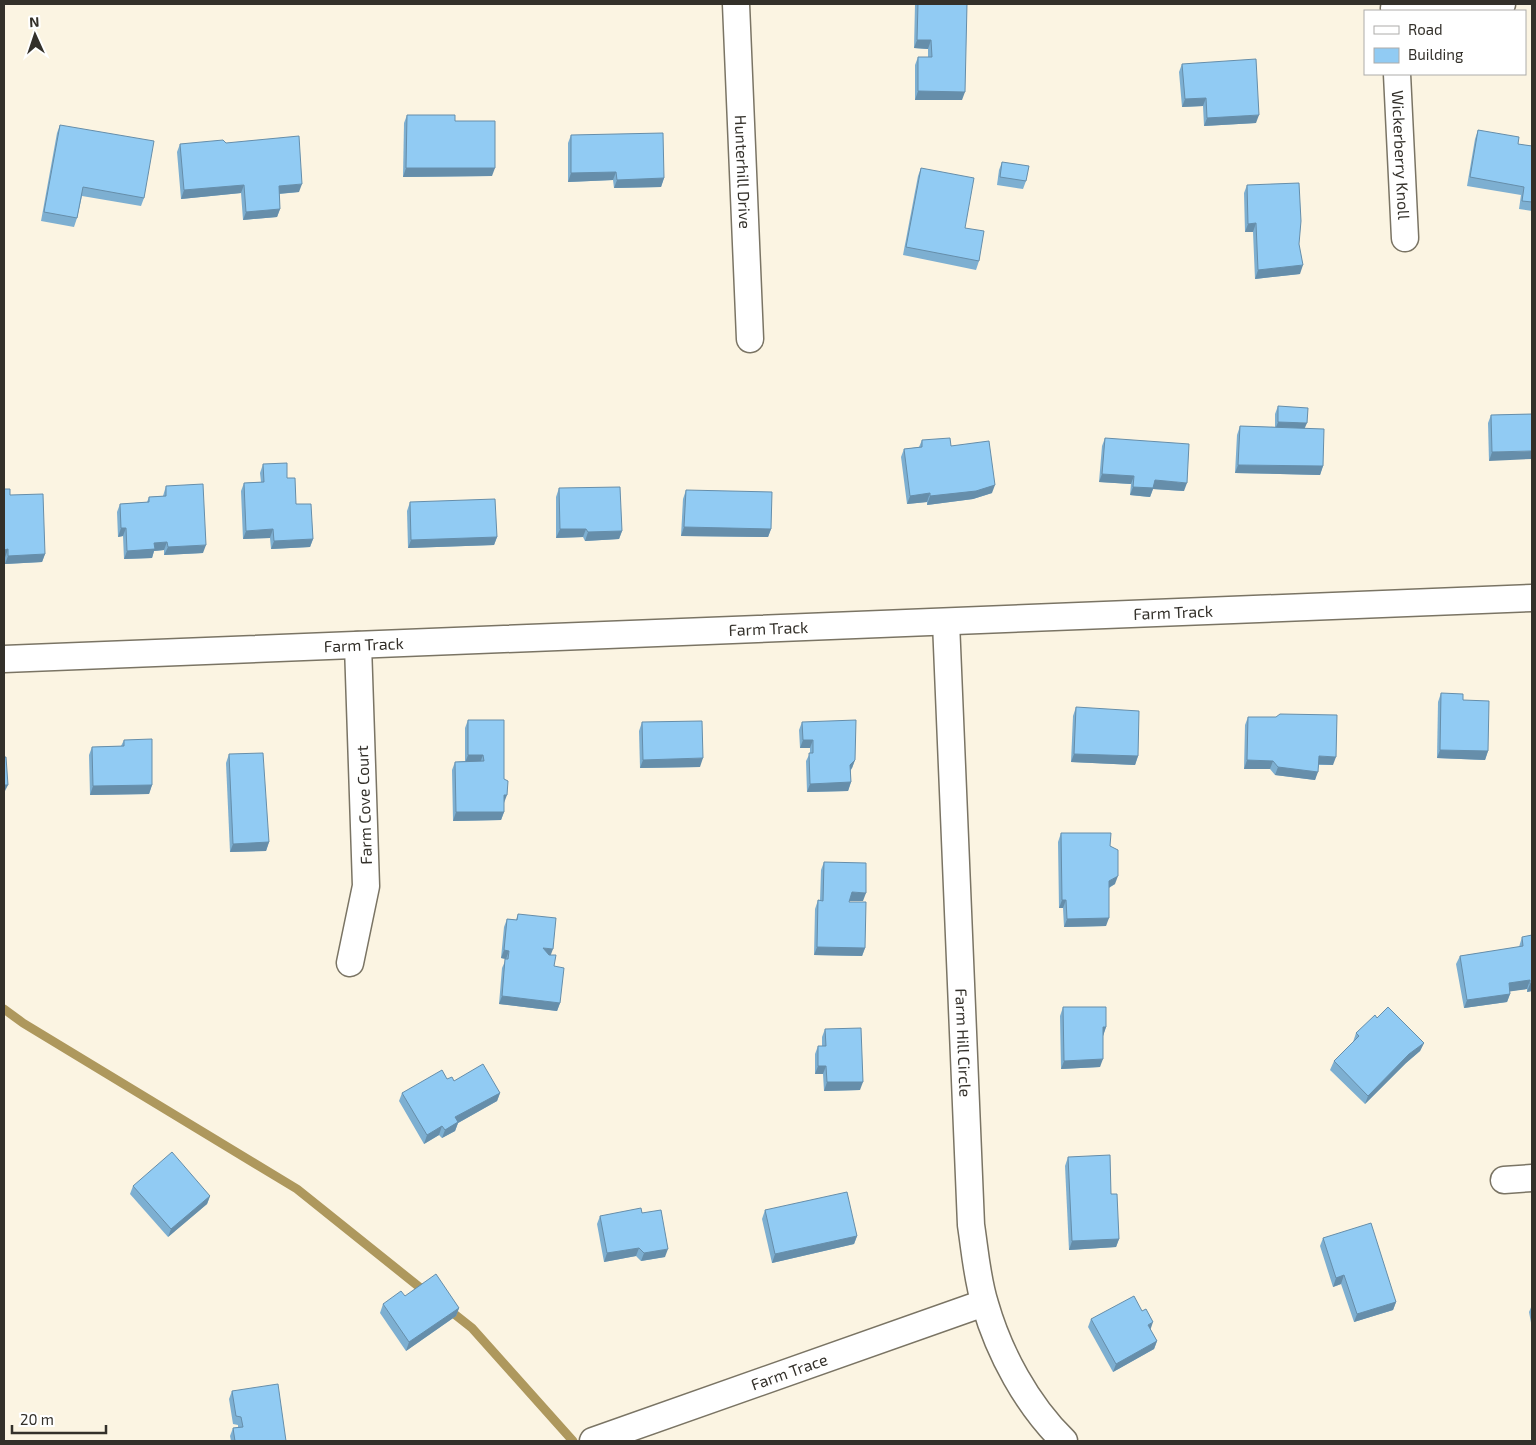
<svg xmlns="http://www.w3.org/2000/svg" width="1536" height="1445" font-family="'Exo 2',sans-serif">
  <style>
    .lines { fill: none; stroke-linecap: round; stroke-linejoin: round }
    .stream { stroke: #ae985d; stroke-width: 9 }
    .street-casing { stroke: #7a7464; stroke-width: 29 }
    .street { stroke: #fff; stroke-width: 26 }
    .wall { fill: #7dafd1 }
    .shaded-wall { fill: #668eaa }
    .building { fill: #91cbf3; stroke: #668eaa }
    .labels { text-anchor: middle; stroke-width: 4; stroke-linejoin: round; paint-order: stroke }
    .street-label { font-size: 16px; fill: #33302a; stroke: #fff }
  </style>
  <rect width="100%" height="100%" fill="#fbf4e2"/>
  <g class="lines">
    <g class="stream">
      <polyline points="4,1009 23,1023 297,1189 428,1294"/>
      <polyline points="448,1309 472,1328 573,1441"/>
    </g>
    <defs>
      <g id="street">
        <path id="s1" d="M736,4L750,339"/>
        <polyline points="1394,8 1502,4"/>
        <path id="s2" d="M1397,74L1405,238"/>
        <path id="s3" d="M946,622L971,1225C975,1251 977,1279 985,1304C999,1353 1027,1405 1064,1441"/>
        <path id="s4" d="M4,659L1532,598"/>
        <polyline points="350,963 366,886 358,645"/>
        <polyline points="1504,1180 1532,1178"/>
        <path id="s5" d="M593,1441L984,1303"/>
      </g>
    </defs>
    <use href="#street" class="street-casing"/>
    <use href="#street" class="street"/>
  </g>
  <g class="wall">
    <polygon points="915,4 967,4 962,100 915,100 915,65 918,57 928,57 928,49 914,48"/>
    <polygon points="1182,64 1256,123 1204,126 1203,106 1182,107 1179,72"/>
    <polygon points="407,115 455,121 492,176 403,177 404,123"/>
    <polygon points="60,125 144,198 141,206 82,196 77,218 74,227 41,221 57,133"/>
    <polygon points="1478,130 1518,144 1532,146 1532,211 1519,209 1521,195 1467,186 1475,139"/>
    <polygon points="571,135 664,178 661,187 614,188 613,180 568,182 568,143"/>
    <polygon points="226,143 299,192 279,194 280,209 277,217 243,220 241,193 181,199 177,152 180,144"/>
    <polygon points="1002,162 1026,181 1023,189 997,185 999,170"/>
    <polygon points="921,168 965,228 979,261 976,270 903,255 918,176"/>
    <polygon points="1247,185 1299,244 1300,274 1255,279 1253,232 1245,232 1244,193"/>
    <polygon points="1278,406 1305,428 1323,466 1320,475 1235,473 1237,435 1240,426 1275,427 1275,414"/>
    <polygon points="1532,414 1489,461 1488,423 1491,415"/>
    <polygon points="1105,438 1184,491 1153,489 1150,497 1130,495 1131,484 1099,482 1102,446"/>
    <polygon points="922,440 951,446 992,493 973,499 927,505 927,502 907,504 901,457 904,449 919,447"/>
    <polygon points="263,464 296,504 313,539 310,547 271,549 270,538 243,539 241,491 244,483 261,482 260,473"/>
    <polygon points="166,486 203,553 164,555 164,550 154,551 152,558 124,559 123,536 118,537 117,512 120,504 147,502 149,497 163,496"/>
    <polygon points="559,488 622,531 619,539 585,541 583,537 556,538 556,497"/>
    <polygon points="686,490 771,529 768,537 681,536 683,499"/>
    <polygon points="10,495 45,554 42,562 5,564 5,558"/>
    <polygon points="410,502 497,537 494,545 408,548 407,511"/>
    <polygon points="1441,693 1463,700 1488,751 1485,760 1437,758 1438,702"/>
    <polygon points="1076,707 1138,756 1135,765 1071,762 1073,716"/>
    <polygon points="1248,717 1333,765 1319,765 1315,780 1275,775 1270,769 1244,769 1245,725"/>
    <polygon points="468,720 504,779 504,812 501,820 453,821 452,770 455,762 465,761 465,728"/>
    <polygon points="642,722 700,767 640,768 639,731"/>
    <polygon points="802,722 855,760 852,768 851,770 851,782 848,791 807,792 806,761 810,753 810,748 800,748 799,730"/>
    <polygon points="124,740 152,785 149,794 90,795 89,755 92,747 121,746"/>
    <polygon points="229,754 269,842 266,851 230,852 226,763"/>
    <polygon points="1061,833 1115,884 1109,888 1106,926 1064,927 1063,908 1059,908 1058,842"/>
    <polygon points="824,862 863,901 849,901 849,902 865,948 862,956 814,955 815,909 818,900 820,901 821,870"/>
    <polygon points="518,914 551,955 554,966 560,1003 557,1011 499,1004 502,968 506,959 501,958 504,927 507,919 516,920"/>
    <polygon points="1522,937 1532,991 1527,992 1527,989 1510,991 1510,994 1507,1002 1464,1008 1456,964 1460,956 1519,947"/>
    <polygon points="1063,1007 1106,1027 1103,1036 1100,1067 1061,1069 1060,1016"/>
    <polygon points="825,1029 860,1090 824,1091 823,1074 815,1074 815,1054 818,1046 822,1046 822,1037"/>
    <polygon points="1356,1033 1424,1043 1420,1051 1406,1063 1365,1104 1330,1070 1334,1061 1353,1042"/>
    <polygon points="447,1079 454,1081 500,1093 497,1101 458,1123 455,1131 442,1138 439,1135 424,1144 399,1101 402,1093"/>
    <polygon points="1068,1157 1111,1194 1119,1239 1116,1247 1069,1250 1065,1166"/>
    <polygon points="133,1186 210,1196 207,1204 168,1237 130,1194"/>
    <polygon points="765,1210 857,1236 854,1244 772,1263 762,1219"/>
    <polygon points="642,1213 665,1257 641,1261 636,1256 604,1262 597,1224 600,1216"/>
    <polygon points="1323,1238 1396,1302 1393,1310 1354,1322 1341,1284 1333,1287 1320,1246"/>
    <polygon points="405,1296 459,1308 456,1316 406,1351 380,1313 383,1304"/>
    <polygon points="1532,1305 1532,1328 1529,1312"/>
    <polygon points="1091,1319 1150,1329 1157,1341 1154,1349 1113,1372 1088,1327"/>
    <polygon points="232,1391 286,1441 231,1441 230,1436 233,1428 238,1427 238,1425 233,1424 229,1399"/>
  </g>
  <g class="shaded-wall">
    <polygon points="917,40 931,40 928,49 914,48"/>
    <polygon points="918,91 965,92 962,100 915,100"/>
    <polygon points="1206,98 1203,106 1182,107 1185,99"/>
    <polygon points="1259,115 1256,123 1204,126 1207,118"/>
    <polygon points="406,168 495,168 492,176 403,177"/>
    <polygon points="616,172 613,180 568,182 571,173"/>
    <polygon points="664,178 661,187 614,188 617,180"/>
    <polygon points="302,184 299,192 276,194 279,186"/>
    <polygon points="244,185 241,193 181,199 184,190"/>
    <polygon points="280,209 277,217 243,220 246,212"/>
    <polygon points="1256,223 1253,232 1245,232 1248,224"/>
    <polygon points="1303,265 1300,274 1255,279 1258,270"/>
    <polygon points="1278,422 1307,423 1303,432 1275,430"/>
    <polygon points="1532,451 1532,459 1489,461 1492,452"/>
    <polygon points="1238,465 1323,466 1320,475 1235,473"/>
    <polygon points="1102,474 1134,476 1131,484 1099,482"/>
    <polygon points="1155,480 1187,483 1184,491 1153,489 1150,497 1130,495 1133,487"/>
    <polygon points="995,485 992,493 973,499 927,505 930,496"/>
    <polygon points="930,493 927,502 907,504 910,496"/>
    <polygon points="684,527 771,529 768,537 681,536"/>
    <polygon points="121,528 126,528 123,536 118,537"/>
    <polygon points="273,529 270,538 243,539 246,531"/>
    <polygon points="560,529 586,529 583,537 556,538"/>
    <polygon points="622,531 619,539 585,541 588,532"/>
    <polygon points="497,537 494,545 408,548 411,540"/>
    <polygon points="313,539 310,547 271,549 274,541"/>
    <polygon points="167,542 164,550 154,551 152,558 124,559 127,551 154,543"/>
    <polygon points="206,545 203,553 164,555 168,547"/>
    <polygon points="8,549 5,558 4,558 4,550"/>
    <polygon points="45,554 42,562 5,564 8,556"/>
    <polygon points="803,740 813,740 810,748 800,748"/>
    <polygon points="1440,750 1488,751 1485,760 1437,758"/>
    <polygon points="1074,754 1138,756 1135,765 1071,762"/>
    <polygon points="468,755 483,755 480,763 465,763"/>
    <polygon points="1319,756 1336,757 1333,765 1316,764"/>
    <polygon points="703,758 700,767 640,768 643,760"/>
    <polygon points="855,760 852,768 847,773 850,765"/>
    <polygon points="1247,760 1273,761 1270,769 1244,769"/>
    <polygon points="1278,767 1318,772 1315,780 1275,775"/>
    <polygon points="851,782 848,791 807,792 810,784"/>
    <polygon points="4,785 8,785 4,793"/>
    <polygon points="152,785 149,794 90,795 93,786"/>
    <polygon points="504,795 507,795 504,803"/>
    <polygon points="456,812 504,812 501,820 453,821"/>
    <polygon points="269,842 266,851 230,852 233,844"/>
    <polygon points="1118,876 1115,884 1106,889 1109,881"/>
    <polygon points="852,892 866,893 863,901 849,901"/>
    <polygon points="1062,900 1066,900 1063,908 1059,908"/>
    <polygon points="1109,918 1106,926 1064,927 1067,919"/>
    <polygon points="817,947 865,948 862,956 814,955"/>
    <polygon points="543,948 553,949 550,957"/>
    <polygon points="504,950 509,951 506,959 501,958"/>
    <polygon points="1530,980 1527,989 1506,992 1509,983"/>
    <polygon points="1532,983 1532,991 1527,992 1530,984"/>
    <polygon points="1510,994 1507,1002 1464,1008 1467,1000"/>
    <polygon points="502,996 560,1003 557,1011 499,1004"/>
    <polygon points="1103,1027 1106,1027 1103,1036 1100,1036"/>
    <polygon points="1424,1043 1420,1051 1406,1063 1365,1104 1368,1096 1409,1054"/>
    <polygon points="1103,1059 1100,1067 1061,1069 1064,1061"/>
    <polygon points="818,1066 826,1066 823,1074 815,1074"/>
    <polygon points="827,1082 863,1082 860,1090 824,1091"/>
    <polygon points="500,1093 497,1101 458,1123 455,1131 442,1138 445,1130 455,1117"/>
    <polygon points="442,1126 439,1135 424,1144 427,1135"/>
    <polygon points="210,1196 207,1204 168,1237 171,1229"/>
    <polygon points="857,1236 854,1244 772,1263 775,1254"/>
    <polygon points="1119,1239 1116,1247 1069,1250 1072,1241"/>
    <polygon points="639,1248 636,1256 604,1262 607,1253"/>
    <polygon points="668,1249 665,1257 641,1261 644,1253"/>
    <polygon points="1344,1275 1341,1284 1333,1287 1336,1278"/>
    <polygon points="1396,1302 1393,1310 1354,1322 1357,1314"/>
    <polygon points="459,1308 456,1316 406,1351 409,1342"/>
    <polygon points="1153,1322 1150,1331 1148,1325"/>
    <polygon points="1157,1341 1154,1349 1113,1372 1116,1364"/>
  </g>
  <g class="building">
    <polygon points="918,4 967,4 965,92 918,91 918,57 932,57 931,40 917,40"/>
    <polygon points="1256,59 1259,115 1207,118 1206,98 1185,99 1182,64"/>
    <polygon points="407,115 455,115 455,121 495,121 495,168 406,168"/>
    <polygon points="60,125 154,141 144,198 83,187 77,218 44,212"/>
    <polygon points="1478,130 1519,137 1518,144 1532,146 1532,202 1522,201 1524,187 1470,177"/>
    <polygon points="663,133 664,178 617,180 616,172 571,173 571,135"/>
    <polygon points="299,136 302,184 279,186 280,209 246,212 244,185 184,190 180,144 223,140 226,143"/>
    <polygon points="1002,162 1029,166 1026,181 1000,177"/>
    <polygon points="921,168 974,178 965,228 984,231 979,261 906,247"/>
    <polygon points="1299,183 1301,221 1299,244 1303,265 1258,270 1256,223 1248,224 1247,185"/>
    <polygon points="1278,406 1308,408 1307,423 1278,422"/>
    <polygon points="1532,414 1532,451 1492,452 1491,415"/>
    <polygon points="1240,426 1324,429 1323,466 1238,465"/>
    <polygon points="950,438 951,446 989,441 995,485 976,491 930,496 930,493 910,496 904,449 922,447 922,440"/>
    <polygon points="1105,438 1189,444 1187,483 1155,480 1153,488 1133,487 1134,476 1102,474"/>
    <polygon points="287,463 287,478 295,478 296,504 311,504 313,539 274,541 273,529 246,531 244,483 264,482 263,464"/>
    <polygon points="203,484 206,545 168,547 167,542 154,543 155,549 127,551 126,528 121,528 120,504 149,502 149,497 166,496 166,486"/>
    <polygon points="620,487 622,531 588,532 586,529 560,529 559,488"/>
    <polygon points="4,489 10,489 10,495 43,494 45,554 8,556 8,549 4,550"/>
    <polygon points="686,490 772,492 771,529 684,527"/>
    <polygon points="495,499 497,537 411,540 410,502"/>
    <polygon points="1441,693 1463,694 1463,700 1489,701 1488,751 1440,750"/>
    <polygon points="1076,707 1139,711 1138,756 1074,754"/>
    <polygon points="1280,714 1337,715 1336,757 1319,756 1318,772 1278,767 1273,761 1247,760 1248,717 1276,717"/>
    <polygon points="468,720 504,720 504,779 508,781 507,795 504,795 504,812 456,812 455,762 484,761 483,755 468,755"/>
    <polygon points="856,720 855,760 850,765 851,782 810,784 809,753 813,753 813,740 803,740 802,722"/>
    <polygon points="702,721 703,758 643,760 642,722"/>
    <polygon points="152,739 152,785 93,786 92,747 124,746 124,740"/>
    <polygon points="263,753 269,842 233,844 229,754"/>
    <polygon points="4,757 6,757 8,785 4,785"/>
    <polygon points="1061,833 1111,833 1110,846 1118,850 1118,876 1109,881 1109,918 1067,919 1066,900 1062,900"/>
    <polygon points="824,862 866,863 866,893 852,892 849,902 866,902 865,948 817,947 818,900 823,901"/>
    <polygon points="518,914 556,918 553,949 543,948 549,955 556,955 554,966 564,968 560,1003 502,996 505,959 508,959 509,951 504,950 507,919 517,920"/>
    <polygon points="1532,935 1532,983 1530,984 1530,980 1509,983 1510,994 1467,1000 1460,956 1523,946 1522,937"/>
    <polygon points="1063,1007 1106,1007 1106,1027 1103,1027 1103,1059 1064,1061"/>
    <polygon points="1388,1007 1424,1043 1409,1054 1368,1096 1334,1061 1359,1036 1356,1033 1375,1015 1377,1018"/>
    <polygon points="861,1028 863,1082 827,1082 826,1066 818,1066 818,1046 826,1046 825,1029"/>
    <polygon points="483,1064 500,1093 455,1117 458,1122 445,1130 442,1126 427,1135 402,1093 442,1070 447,1079 452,1077 454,1081"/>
    <polygon points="172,1152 210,1196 171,1229 133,1186"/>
    <polygon points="1110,1155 1111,1194 1117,1194 1119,1239 1072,1241 1068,1157"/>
    <polygon points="847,1192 857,1236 775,1254 765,1210"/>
    <polygon points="641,1208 642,1213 661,1210 668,1249 644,1253 639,1248 607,1253 600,1216"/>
    <polygon points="1371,1223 1396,1302 1357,1314 1344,1275 1336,1278 1323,1238"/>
    <polygon points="436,1274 459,1308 409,1342 383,1304 401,1291 405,1296"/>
    <polygon points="1134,1296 1142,1311 1146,1309 1153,1322 1148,1325 1157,1341 1116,1364 1091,1319"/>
    <polygon points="278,1384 286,1441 235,1441 233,1428 243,1427 241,1417 236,1416 232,1391"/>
  </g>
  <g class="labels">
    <g class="street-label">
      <text dy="6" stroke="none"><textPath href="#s2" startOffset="81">Wickerberry Knoll</textPath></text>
      <text dy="6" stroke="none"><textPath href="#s1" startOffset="168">Hunterhill Drive</textPath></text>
      <text dy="6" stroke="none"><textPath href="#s4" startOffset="1170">Farm Track</textPath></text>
      <text dy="6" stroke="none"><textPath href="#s4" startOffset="765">Farm Track</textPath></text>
      <text dy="6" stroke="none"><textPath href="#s4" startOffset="360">Farm Track</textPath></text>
      <text transform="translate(364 805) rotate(-92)" y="6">Farm Cove Court</text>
      <text dy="6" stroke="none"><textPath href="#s3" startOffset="421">Farm Hill Circle</textPath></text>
      <text dy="6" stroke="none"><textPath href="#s5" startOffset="208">Farm Trace</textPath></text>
    </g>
  </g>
  <rect width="1536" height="1445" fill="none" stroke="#33302a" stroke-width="10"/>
  <rect x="1364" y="10" width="162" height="65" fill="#ffffff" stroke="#adacaa"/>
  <rect x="1374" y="26" width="25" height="8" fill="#ffffff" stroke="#adacaa"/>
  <text x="1408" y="35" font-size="15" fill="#33302a">Road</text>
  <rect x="1374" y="48" width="25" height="15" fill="#91cbf3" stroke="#adacaa"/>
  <text x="1408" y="60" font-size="15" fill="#33302a">Building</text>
  <g transform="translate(35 35) rotate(357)" stroke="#ffffff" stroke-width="4" paint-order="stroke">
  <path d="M0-4L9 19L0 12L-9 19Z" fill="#33302a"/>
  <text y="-8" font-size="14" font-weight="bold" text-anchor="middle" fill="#33302a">N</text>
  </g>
  <path d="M12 1425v8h94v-8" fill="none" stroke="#33302a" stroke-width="2.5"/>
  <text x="20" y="1425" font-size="15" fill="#33302a" stroke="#ffffff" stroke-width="4" paint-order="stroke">20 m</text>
</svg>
